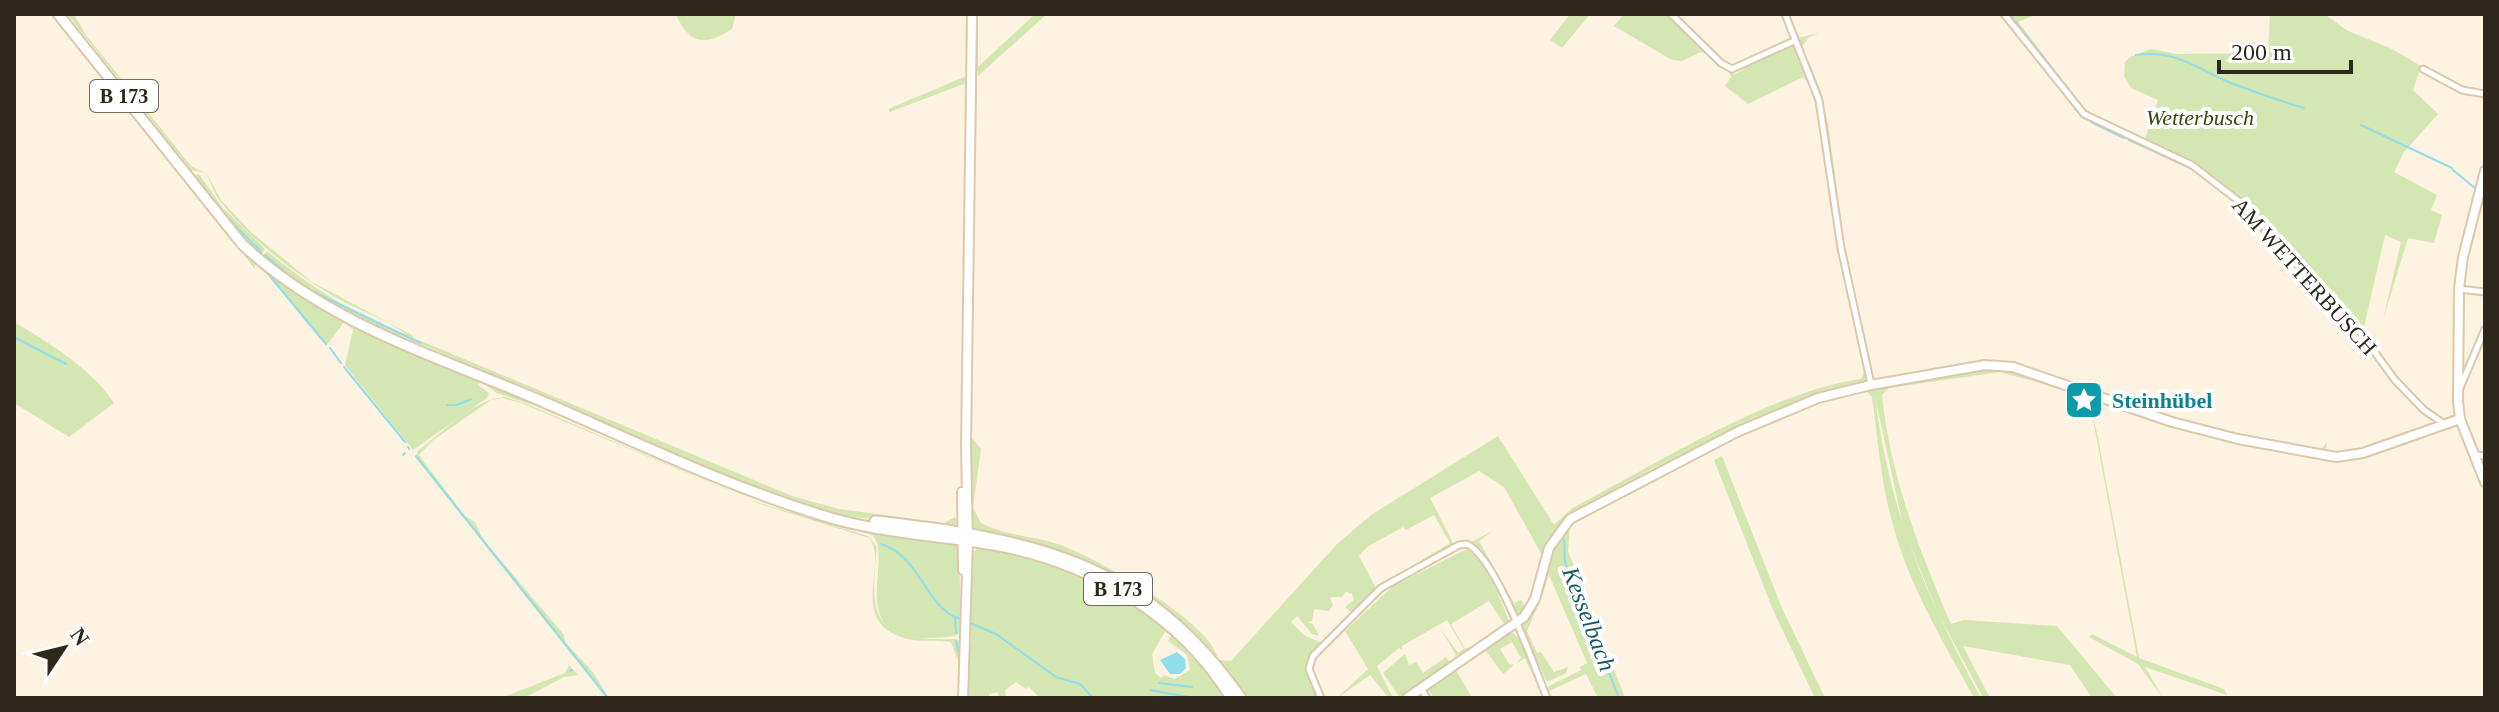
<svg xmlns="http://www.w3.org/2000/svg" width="2499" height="712" font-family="'Times New Roman',serif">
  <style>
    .green { fill: #d4e6b2 }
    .water { fill: #90deec }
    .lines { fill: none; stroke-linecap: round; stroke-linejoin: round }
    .stream { stroke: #90deec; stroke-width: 2 }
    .street-casing { stroke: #dcc9ac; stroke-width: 9 }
    .secondary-casing { stroke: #dcc9ac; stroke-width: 12 }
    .primary-casing { stroke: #dcc9ac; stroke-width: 13 }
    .street { stroke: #fff; stroke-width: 5 }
    .secondary { stroke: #fff; stroke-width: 8 }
    .primary { stroke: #fff; stroke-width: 9 }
    .labels { text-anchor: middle; stroke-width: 8; stroke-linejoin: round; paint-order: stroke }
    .shield { fill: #fff; stroke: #6d6860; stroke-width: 2 }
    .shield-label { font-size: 20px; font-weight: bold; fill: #2e271c }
    .park-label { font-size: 22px; font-style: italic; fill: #384807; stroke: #fff }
    .street-label { font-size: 22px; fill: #2e271c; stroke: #fff }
    .culture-label { font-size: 22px; font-weight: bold; fill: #0d838f; stroke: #fff; text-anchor: start }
    .water-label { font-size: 24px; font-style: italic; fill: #185a64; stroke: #fff }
  </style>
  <rect width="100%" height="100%" fill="#fef2e0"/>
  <g class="green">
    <polygon points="52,14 255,260 255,269"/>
    <path d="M67,14H74L85,34L191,166L207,174L221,200L251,232L312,282L412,335L414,338L792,496L839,509L944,523L955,517L958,523L950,527L844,516L790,502L329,305L263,256L267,251C308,285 356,317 406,334C387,319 357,310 335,297C292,272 250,239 220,201C213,192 211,182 206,173L191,170Z"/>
    <path d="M736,14L732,29C704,47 690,44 676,15Z"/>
    <polygon points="974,14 978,14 978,67 1035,14 1047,14 978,76 978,71 974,71"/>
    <polygon points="1570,14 1590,14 1562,48 1550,40"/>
    <polygon points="1624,14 1667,14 1710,56 1701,52 1682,61 1672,60 1614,26"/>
    <polygon points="1998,14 2037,14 2018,22 2080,103 2090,113 2145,139 2158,100 2131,88 2124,76 2125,62 2130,57 2151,49 2176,54 2268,53 2270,14 2324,14 2348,31 2390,48 2421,66 2413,90 2438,114 2404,152 2394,172 2437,195 2431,210 2442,215 2434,243 2408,238 2383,320 2401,242 2385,235 2364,327 2377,347 2363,330 2360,338 2255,222 2200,174 2084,119 2021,37"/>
    <path d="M1820,33L1809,37L1802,47L1820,89L1828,124L1844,243L1873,379L2002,362L2032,369L2144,411L2242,437L2321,450L2327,442L2325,452L2336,455L2335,461H2331C2251,447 2173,434 2098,401L2090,402L2098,438L2139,658L2224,689L2227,695L2145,667L2163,698L2138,664L2089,637L2092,634L2137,657L2091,408L2065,390L2000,372L1889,388L1882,395C1890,475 1919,550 1951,624L1964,620L2057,626L2117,698H2092L2070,665L1963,646L1990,698H1983L1938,613L1904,530L1875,397C1891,518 1925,592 1981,698H1974C1944,643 1909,586 1893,525C1881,484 1878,440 1872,397L1866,390L1823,400L1736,435L1570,525L1568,551L1625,698H1598L1586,674L1547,692L1549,686L1581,670L1580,667L1587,663L1549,575L1541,599L1539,595L1551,551L1569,523L1730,432C1682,454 1572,503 1547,543C1538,558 1536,585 1529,602L1542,555L1504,487L1479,471L1430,498L1454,545L1464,542L1391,579L1450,543L1434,515L1406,530L1403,527L1367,547L1359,556L1376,588L1383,584L1352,613L1345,607L1354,600L1352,594L1346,592L1342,597H1330L1333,605L1329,611L1314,609L1312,621L1307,622L1313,624L1319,636L1312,634L1297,616L1291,622L1305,636L1323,643L1308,665L1319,698H1244L1218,660L1231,661L1337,544L1371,515L1498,436L1554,525L1571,509C1652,466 1772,391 1861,379C1871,364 1851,302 1846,283C1829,217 1830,148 1809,83L1803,77L1748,104L1725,86L1731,77L1729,71L1735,74L1796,38Z"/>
    <polygon points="969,75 969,82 890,112 888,109"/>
    <path d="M199,174L222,207L265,249L261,254C243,238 197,198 195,175Z"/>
    <path d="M257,262L305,297L767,500L954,543L959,551L961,632C954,638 942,637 932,638C841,642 896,558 872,535L741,494L539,407L497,393L479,381L478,385L489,393L487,398L413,450L345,365L353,330L344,322L326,346Z"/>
    <path d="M14,322C49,343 91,368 114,403L69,437L14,403Z"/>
    <path d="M505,397L527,404L750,500L868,536L877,547C868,624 877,641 957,639L961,643V669L951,642C937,640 922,642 907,639C845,622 890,565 869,538L757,503L521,403L502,398L491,400L432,441L419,455L465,516L475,522L482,538L564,635L565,642L593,672L609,698H606L415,457L419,450C443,432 474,399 505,397Z"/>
    <path d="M973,439L981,449L973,508L981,523C1003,535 1034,536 1058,544C1095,557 1206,619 1217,656H1213L1108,573L1042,545L974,529L972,525L969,442Z"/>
    <polygon points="1722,456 1781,606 1825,698 1815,698 1773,610 1714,460"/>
    <polygon points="1493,531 1479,541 1514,603 1521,600 1526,608 1520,616 1515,613 1482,550 1471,542"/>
    <polygon points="982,546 1052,562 1117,592 1167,628 1152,654 1155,673 1161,678 1164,675 1175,679 1190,670 1187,655 1168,641 1172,634 1189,649 1228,698 1040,698 1029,687 1026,689 1016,682 1005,690 1006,698 999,698 998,692 989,694 989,698 966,698 967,645 972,640 968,636 971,553"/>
    <path d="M1467,546L1480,557L1492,578L1488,574C1494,586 1503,598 1510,612L1496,588L1510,624L1481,642L1505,625L1489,601L1451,624L1465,649L1477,644L1453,658L1456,655L1440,628L1458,653L1464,649L1447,620L1402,646V650L1399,648L1377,666L1393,698H1389L1370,675L1337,698L1368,669L1345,631L1393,586L1469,548L1458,549L1436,560Z"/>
    <polygon points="1539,603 1527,631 1537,653 1541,652 1554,672 1568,667 1566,673 1547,682 1521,628"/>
    <polygon points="1512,632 1521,640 1533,677 1525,658 1517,663 1521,658 1512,642 1500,649 1509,664 1514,665 1503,674 1486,651 1456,670 1472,698 1434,698 1427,688"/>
    <polygon points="1405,654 1409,665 1416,662 1423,673 1446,657 1450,663 1400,698 1383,673"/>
    <polygon points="569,665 578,675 564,677 524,698 501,698 565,673"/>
  </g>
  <polygon class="water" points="1177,652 1185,659 1186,668 1180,674 1170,674 1160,660"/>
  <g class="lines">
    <g class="stream">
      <polyline points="2010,15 2013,18"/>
      <polyline points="2016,22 2063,82"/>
      <path d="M2136,55C2176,49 2197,69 2231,83C2255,92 2280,101 2304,108"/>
      <polyline points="2065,84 2074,98"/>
      <polyline points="2080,106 2091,115"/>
      <polyline points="2075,109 2085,119"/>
      <polyline points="2091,122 2124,138"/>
      <polyline points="2361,125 2452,168"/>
      <polyline points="2129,140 2193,169"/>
      <polyline points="2453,170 2476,189"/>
      <polyline points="197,179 225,215 261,252"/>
      <polyline points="2227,195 2278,249"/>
      <polyline points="2281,253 2323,295"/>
      <polyline points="265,255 288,275"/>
      <polyline points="264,269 326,344"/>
      <polyline points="306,288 420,343"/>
      <polyline points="2326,298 2357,332"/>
      <polyline points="2360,336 2366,345"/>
      <polyline points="14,337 66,364"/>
      <polyline points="330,348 341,363"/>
      <polyline points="344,367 405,442"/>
      <polyline points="447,405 457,405 471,399"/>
      <polyline points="408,447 409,449"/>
      <polyline points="403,455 405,453"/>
      <polyline points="416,456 608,698"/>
      <polyline points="1564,539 1565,562 1619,698"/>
      <path d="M881,544C922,557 925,608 960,619"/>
      <polyline points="955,618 956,633"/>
      <polyline points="970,623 996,634 1056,677 1080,684 1093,698"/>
      <polyline points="956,641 958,651"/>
      <polyline points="570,671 572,670"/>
      <polyline points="1159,683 1192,687"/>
      <polyline points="1150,690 1189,697"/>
    </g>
    <defs>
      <g id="street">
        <polyline points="1671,14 1721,63 1732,69 1794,41"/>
        <polyline points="1785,14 1819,100 1841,248 1871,384"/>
        <polyline points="2004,14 2084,114 2192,165 2245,206 2352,321 2395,380 2424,410 2443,423"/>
        <polyline points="2423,69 2462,90 2485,94"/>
        <polyline points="2459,289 2485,292"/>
        <polyline points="2460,388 2485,329"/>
        <polyline points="2475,455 2485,456"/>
        <polyline points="1421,688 1427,698"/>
        <path d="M1321,698L1309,669L1313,656L1381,588L1459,545L1467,544C1496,557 1534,666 1547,698"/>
      </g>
      <g id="secondary">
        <polyline points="2485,171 2463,257 2459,289 2458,401 2460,419 2485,482"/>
        <polyline points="962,492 963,570"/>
        <polyline points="963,698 968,541 966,447 972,14"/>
        <polyline points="1407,698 1524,617 1535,599 1549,548 1570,519 1737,432 1818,398 1871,385 1985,365 2013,367 2172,422 2238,439 2336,457 2363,453 2460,419"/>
      </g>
      <g id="primary">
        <path d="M58,14L242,244C326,324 442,358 546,403C636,442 727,486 821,515C877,533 937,535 994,545C1089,562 1180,614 1231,698"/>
        <path d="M875,521C1031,538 1145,561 1241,698"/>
      </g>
    </defs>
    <use href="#street" class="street-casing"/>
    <use href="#secondary" class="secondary-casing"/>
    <use href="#primary" class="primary-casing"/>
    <use href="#street" class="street"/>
    <use href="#secondary" class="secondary"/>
    <use href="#primary" class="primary"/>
  </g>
  <defs>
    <symbol id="sight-square" viewBox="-11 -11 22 22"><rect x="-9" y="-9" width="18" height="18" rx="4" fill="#0f9aa8" stroke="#fff"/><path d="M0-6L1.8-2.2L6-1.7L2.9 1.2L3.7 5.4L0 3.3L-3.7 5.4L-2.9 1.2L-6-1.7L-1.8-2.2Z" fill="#fff"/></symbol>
  </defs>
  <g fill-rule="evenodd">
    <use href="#sight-square" x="2062" y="378" width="44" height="44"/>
  </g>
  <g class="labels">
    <g class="shield">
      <rect x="90" y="80" width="68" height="32" rx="6"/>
      <rect x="1084" y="573" width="68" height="32" rx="6"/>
    </g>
    <g class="shield-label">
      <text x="124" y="103">B 173</text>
      <text x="1118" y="596">B 173</text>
    </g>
    <g class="park-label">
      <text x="2200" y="125">Wetterbusch</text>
    </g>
    <g class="street-label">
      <text transform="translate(2305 276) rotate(48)" y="8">AM WETTERBUSCH</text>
    </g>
    <g class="culture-label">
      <text x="2112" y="408">Steinhübel</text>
    </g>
    <g class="water-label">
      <text transform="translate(1589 619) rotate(69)" y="8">Kesselbach</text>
    </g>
  </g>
  <rect width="2499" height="712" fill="none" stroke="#2e271c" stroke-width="32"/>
  <g transform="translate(64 648) rotate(55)" stroke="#ffffff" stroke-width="6" paint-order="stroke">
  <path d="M0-6L14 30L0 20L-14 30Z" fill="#2e271c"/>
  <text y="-12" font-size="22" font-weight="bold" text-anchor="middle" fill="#2e271c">N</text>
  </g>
  <path d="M2219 60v12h132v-12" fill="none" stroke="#2e271c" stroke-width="4"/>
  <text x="2231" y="60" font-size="24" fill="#2e271c" stroke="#ffffff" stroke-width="6" paint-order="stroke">200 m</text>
</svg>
